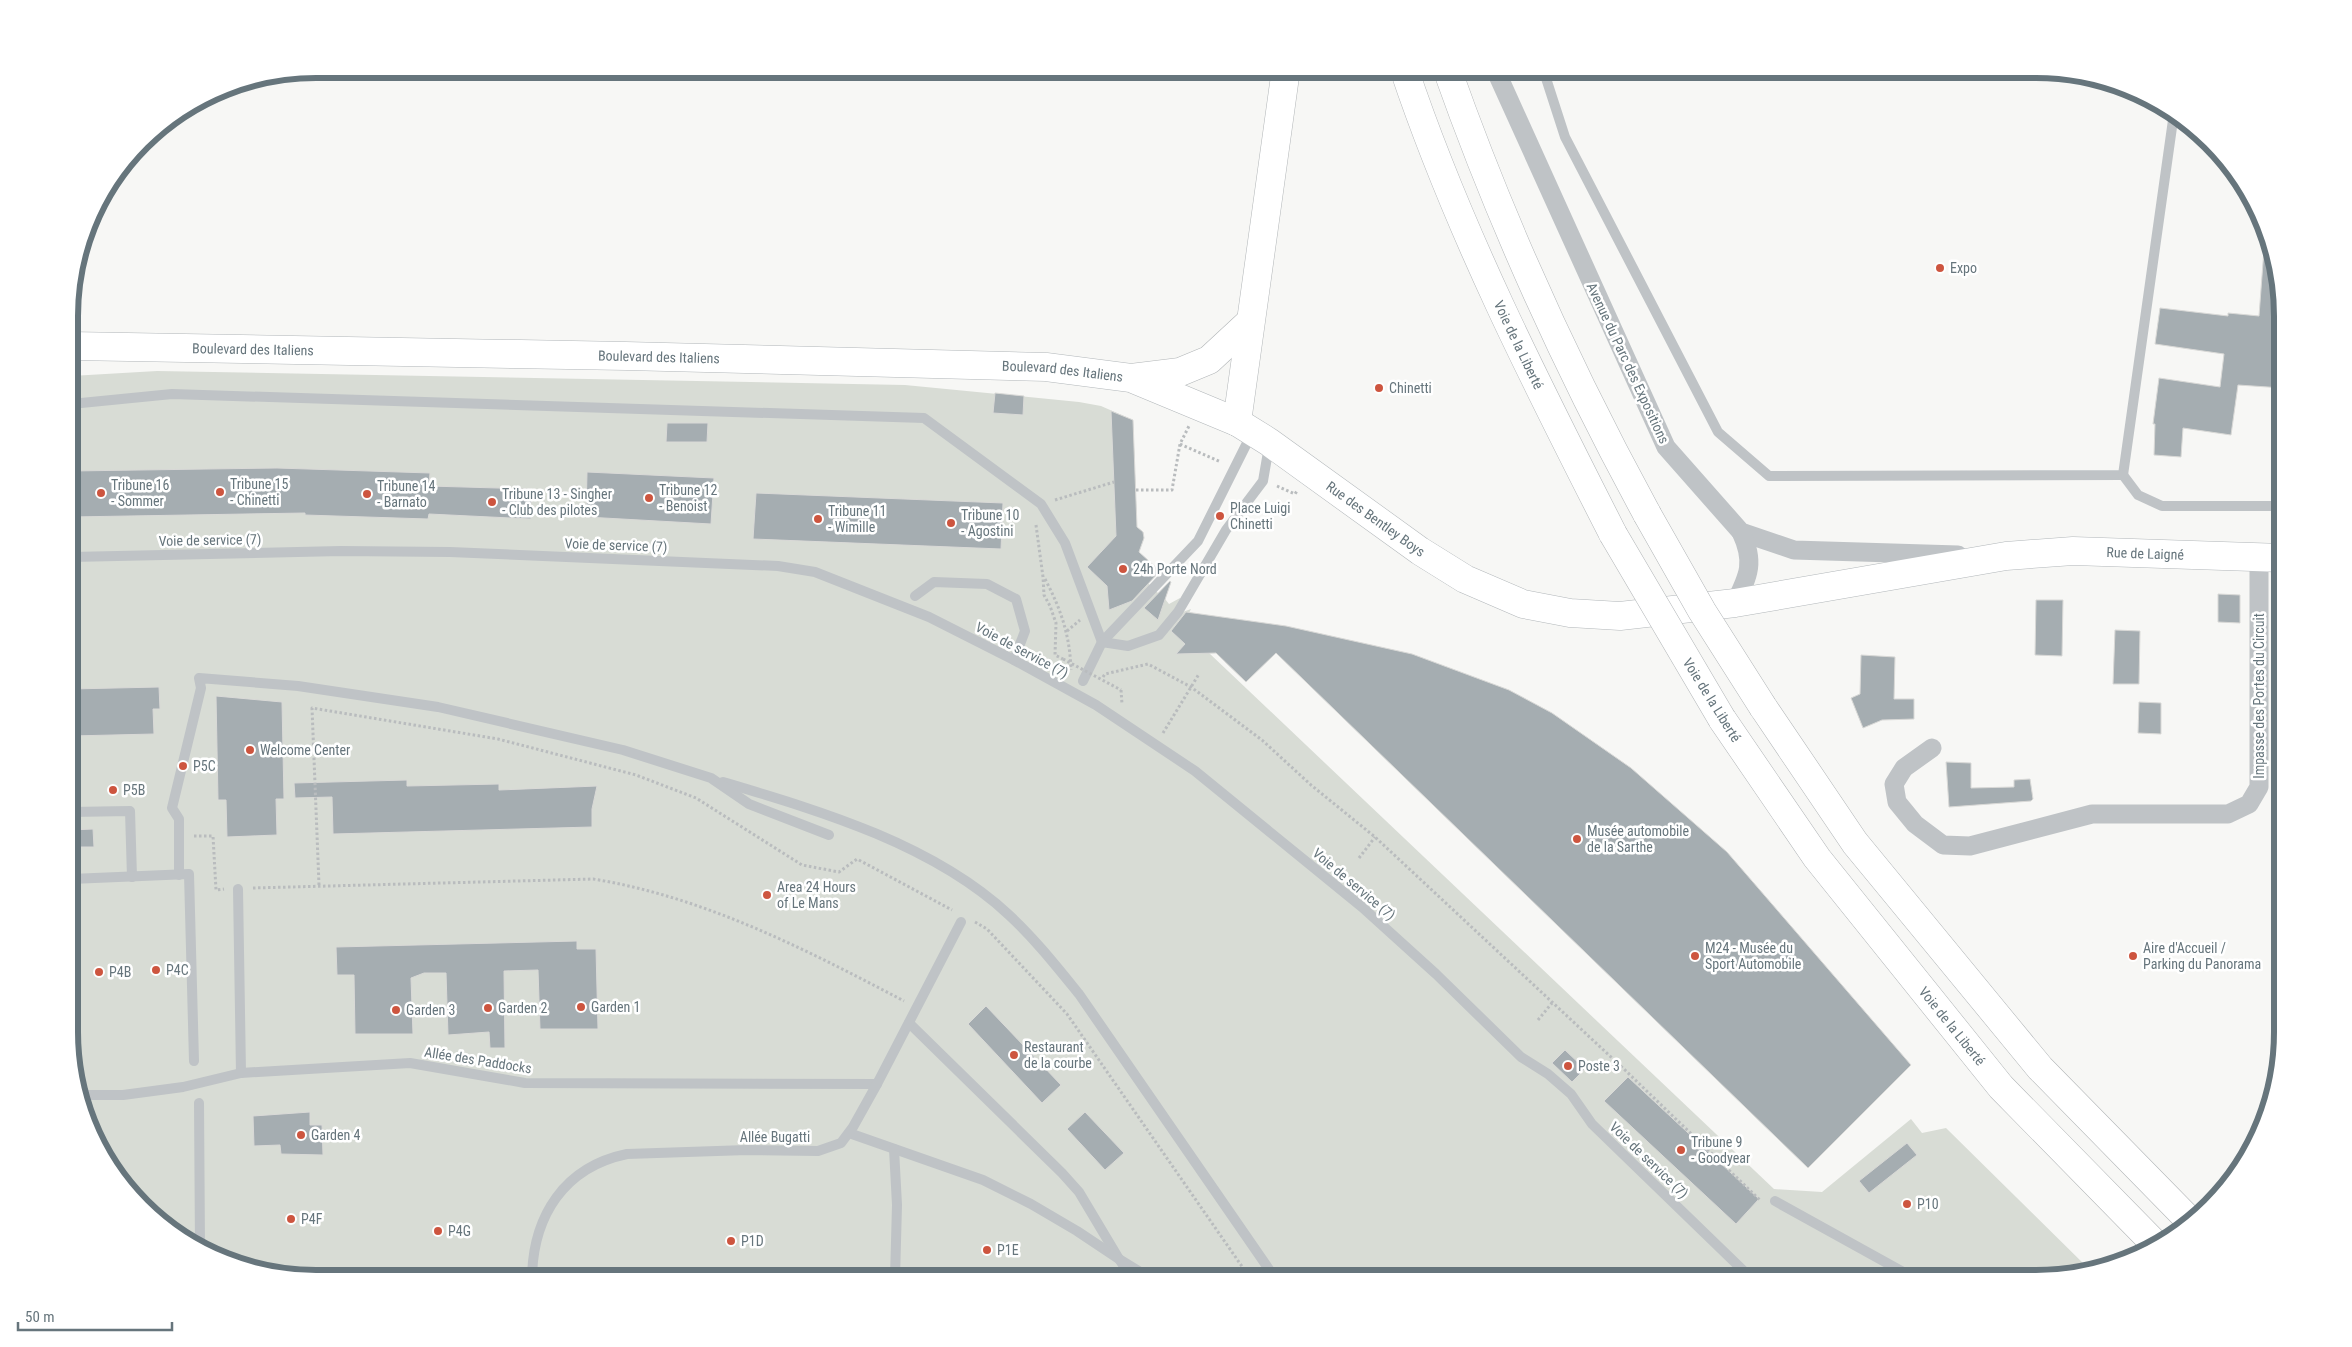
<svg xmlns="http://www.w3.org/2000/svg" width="2352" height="1347" font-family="'Roboto Condensed',sans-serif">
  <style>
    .green { fill: #d8dcd5 }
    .building { fill: #a5adb1; stroke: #d9d9d7 }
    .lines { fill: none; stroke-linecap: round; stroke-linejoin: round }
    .secondary-casing { stroke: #b2b7ba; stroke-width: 29 }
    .highway-casing { stroke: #b1b5b7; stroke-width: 29 }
    .path { stroke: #b9bcbe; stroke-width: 3; stroke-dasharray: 2.5 2.5; stroke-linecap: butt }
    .lane { stroke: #bfc3c6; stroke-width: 10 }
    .street { stroke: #bfc3c6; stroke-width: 19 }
    .secondary { stroke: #fff; stroke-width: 28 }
    .highway { stroke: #fff; stroke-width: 28 }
    .highway-bridge-casing { stroke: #b1b5b7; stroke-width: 29; stroke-linecap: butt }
    .path-bridge { stroke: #b9bcbe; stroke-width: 3; stroke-dasharray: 2.5 2.5; stroke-linecap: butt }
    .highway-bridge { stroke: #fff; stroke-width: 28 }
    .poi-dot { fill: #cd553f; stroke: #fff; stroke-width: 2 }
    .labels { text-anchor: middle; stroke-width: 5; stroke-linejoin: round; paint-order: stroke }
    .poi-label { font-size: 14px; fill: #66757c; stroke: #fff; text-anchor: start }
    .street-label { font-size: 14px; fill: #66757c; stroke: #fff }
    .rim { fill: none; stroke: #66757c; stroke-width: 6 }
  </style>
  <rect width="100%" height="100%" fill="#f7f7f5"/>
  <polygon class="green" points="157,371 905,385 1079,402 1101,406 1133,420 1137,527 1143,532 1144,538 1132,545 1148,583 1158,593 1169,588 1165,599 1169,604 1180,598 1180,613 1191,609 1186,619 1258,669 1246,682 1225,662 1228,658 1221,650 1209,653 1774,1189 1822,1192 1911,1119 1922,1133 1946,1128 2090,1270 2052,1278 316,1278 252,1270 193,1245 153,1217 110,1168 82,1111 71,1063 71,376"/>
  <g class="building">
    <polygon points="2265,236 2270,237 2283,299 2283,388 2238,385 2231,435 2183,428 2181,457 2154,455 2155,424 2153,424 2159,378 2220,387 2224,354 2155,344 2160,308 2228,316 2228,313 2259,316"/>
    <polygon points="995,393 1024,396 1023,415 993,413"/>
    <polygon points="1111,411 1133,420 1137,527 1143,532 1144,538 1139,552 1160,571 1132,601 1109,610 1107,586 1087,567 1116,536"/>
    <polygon points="667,423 708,423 707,442 666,442"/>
    <polygon points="277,468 430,473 429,486 532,489 531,519 429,514 428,519 305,515 305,513 71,517 71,471"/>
    <polygon points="587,472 714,478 711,524 586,517"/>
    <polygon points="756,493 1003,503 1001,549 753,539"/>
    <polygon points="1170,581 1171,582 1158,620 1144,608"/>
    <polygon points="2218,594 2240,595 2240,623 2218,622"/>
    <polygon points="2036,600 2063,600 2062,656 2035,655"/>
    <polygon points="1186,612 1286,626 1412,654 1509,690 1552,713 1631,768 1727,852 1911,1065 1808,1168 1276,653 1246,682 1216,653 1176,654 1185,644 1171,631"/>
    <polygon points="2115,630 2140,631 2139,684 2113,684"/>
    <polygon points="1861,655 1895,657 1894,699 1914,699 1914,719 1882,720 1863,728 1851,698 1860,694"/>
    <polygon points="159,687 160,709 153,709 154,734 71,736 71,689"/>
    <polygon points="216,696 282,702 284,799 276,799 277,835 227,837 226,800 218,800"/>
    <polygon points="2139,702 2161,703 2161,734 2138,733"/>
    <polygon points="1946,762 1971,763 1971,788 2014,787 2014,780 2030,779 2033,799 2031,801 1949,807"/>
    <polygon points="407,780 407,786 499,784 499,790 597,786 592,809 592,827 333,834 332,797 295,798 294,783"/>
    <polygon points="93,829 94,847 71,847 71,830"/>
    <polygon points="577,941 577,949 596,949 598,1029 540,1029 538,970 504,971 505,1048 490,1048 489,1032 448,1035 446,973 424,973 411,978 413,1034 355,1034 354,975 337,975 336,947"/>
    <polygon points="986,1006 1061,1085 1042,1103 968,1024"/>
    <polygon points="1565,1050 1585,1069 1572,1082 1552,1063"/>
    <polygon points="1628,1077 1759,1199 1736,1224 1604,1101"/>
    <polygon points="310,1112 310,1125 322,1125 323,1155 281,1154 280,1145 254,1146 253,1116"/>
    <polygon points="1085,1112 1124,1153 1105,1170 1067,1129"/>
    <polygon points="1907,1143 1917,1155 1869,1193 1859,1181"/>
  </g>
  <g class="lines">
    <defs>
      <g id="secondary">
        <path id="s1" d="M71,346L626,356L1046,367L1131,378L1237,422L1269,442L1420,551L1465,579L1523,604L1570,613L1620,616L1735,603L2006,556L2073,551L2283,558"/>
      </g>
      <g id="highway">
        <path id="s2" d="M1404,69C1458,230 1536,383 1613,534"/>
        <path d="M1447,69C1501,222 1569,371 1647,514"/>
        <polyline points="1131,378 1180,372 1209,360 1250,322"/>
        <polyline points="1237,422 1286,69"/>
        <polyline points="1763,707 1855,843 2040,1068 2191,1222"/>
        <path id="s3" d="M1722,719L1817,858L2001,1087L2156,1245"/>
      </g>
    </defs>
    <use href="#secondary" class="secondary-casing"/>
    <use href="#highway" class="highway-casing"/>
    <g class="path">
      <polyline points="1180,444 1221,462"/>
      <polyline points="1277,486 1295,494 1297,491"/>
      <polyline points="1136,490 1172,490 1180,444 1189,426"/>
      <polyline points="1055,500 1114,482"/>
      <polyline points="1036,525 1043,577 1044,595 1050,606 1056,623 1055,655 1063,659"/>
      <path d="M1045,579C1061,609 1070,636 1071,670"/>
      <polyline points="1067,631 1080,620"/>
      <polyline points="1103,677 1105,674 1148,664 1191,687 1262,740 1311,785 1375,837 1626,1071 1761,1201"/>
      <polyline points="1121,690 1122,704"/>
      <polyline points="1163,733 1199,674"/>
      <polyline points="194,836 213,836 216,890 224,889"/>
      <polyline points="1359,858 1375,837"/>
      <polyline points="319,885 312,708 498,739 636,775 696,798 802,865 839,872 857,859 952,910"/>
      <path d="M253,888L593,879C704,897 805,949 904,1001"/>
      <polyline points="975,922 987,929 1067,1014 1250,1278"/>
      <polyline points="1538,1020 1552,1003"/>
    </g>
    <g class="lane">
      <polyline points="1543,69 1565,137 1718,432 1769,476 2123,475 2174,113"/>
      <polyline points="71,404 172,394 924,418 1041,504 1065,543 1102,642 1198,541 1252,433"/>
      <polyline points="2123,475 2138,495 2162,506 2283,506"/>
      <polyline points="71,557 341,551 450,552 778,566 815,572 929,617 1014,660 1096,705 1195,771 1362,907 1436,974 1521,1057 1548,1074 1571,1094 1592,1124 1751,1278"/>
      <polyline points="915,596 934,582 987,584 1016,599 1025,631 1014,660"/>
      <polyline points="1083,681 1102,642 1128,646 1159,635 1178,612 1226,530 1263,481 1269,446"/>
      <path d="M723,782C820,811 933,844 1009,915C1035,939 1057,967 1079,994L1275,1278"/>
      <polyline points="71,812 130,811 132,877"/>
      <polyline points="179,875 179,819 172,808 201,688 199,678 298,686 438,707 623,750 711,778 749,804 829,835"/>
      <polyline points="71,879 189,874 194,1061"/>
      <polyline points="238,889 241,1073"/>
      <polyline points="909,1023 1062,1173 1079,1192 1119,1259 1150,1278"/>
      <polyline points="78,1095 123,1095 183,1087 241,1073 410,1063 525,1083 877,1084"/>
      <polyline points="199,1103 200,1248"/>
      <polyline points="849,1133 983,1180 1031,1204 1077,1231 1119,1259 1132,1278"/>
      <polyline points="894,1149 897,1205 895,1278"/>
      <polyline points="1775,1201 1914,1278"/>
      <path d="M532,1278C533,1216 564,1167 627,1154L747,1150L818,1151L841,1143L853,1127L877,1084L961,922"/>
    </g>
    <g class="street">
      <polyline points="1495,69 1666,447 1741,532 1794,550 1958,555"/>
      <path d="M1735,603C1749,575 1755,562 1741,532"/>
      <polyline points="1932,748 1904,768 1894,784 1897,802 1915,824 1943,845 1970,846 2092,814 2228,814 2249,804 2259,787 2259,558"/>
    </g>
    <use href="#secondary" class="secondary"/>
    <use href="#highway" class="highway"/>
    <defs>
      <g id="highway-bridge">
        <polyline points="1647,514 1702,611 1763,707"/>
        <polyline points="1613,534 1722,719"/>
      </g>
    </defs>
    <use href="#highway-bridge" class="highway-bridge-casing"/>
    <polyline class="path-bridge" points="1063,659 1121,690"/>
    <use href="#highway-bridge" class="highway-bridge"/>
  </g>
  <g class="poi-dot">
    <circle cx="1940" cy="268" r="5"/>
    <circle cx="1379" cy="388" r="5"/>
    <circle cx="220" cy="492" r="5"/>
    <circle cx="101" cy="493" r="5"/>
    <circle cx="367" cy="494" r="5"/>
    <circle cx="649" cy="498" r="5"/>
    <circle cx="492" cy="502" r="5"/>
    <circle cx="1220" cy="516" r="5"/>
    <circle cx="818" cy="519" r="5"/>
    <circle cx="951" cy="523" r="5"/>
    <circle cx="1123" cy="569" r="5"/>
    <circle cx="250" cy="750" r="5"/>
    <circle cx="183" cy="766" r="5"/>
    <circle cx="113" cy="790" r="5"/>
    <circle cx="1577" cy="839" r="5"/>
    <circle cx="767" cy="895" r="5"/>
    <circle cx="1695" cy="956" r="5"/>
    <circle cx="2133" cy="956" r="5"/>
    <circle cx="156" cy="970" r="5"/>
    <circle cx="99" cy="972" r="5"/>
    <circle cx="581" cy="1007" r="5"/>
    <circle cx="488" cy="1008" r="5"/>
    <circle cx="396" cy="1010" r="5"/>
    <circle cx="1014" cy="1055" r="5"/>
    <circle cx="1568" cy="1066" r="5"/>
    <circle cx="301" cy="1135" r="5"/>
    <circle cx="1681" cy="1150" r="5"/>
    <circle cx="1907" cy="1204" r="5"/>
    <circle cx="291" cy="1219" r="5"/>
    <circle cx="438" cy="1231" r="5"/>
    <circle cx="731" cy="1241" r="5"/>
    <circle cx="987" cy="1250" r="5"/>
  </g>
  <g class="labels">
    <g class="poi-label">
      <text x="1950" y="273">Expo</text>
      <text x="1389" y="393">Chinetti</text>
      <text x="230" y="489">Tribune 15<tspan x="230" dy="16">- Chinetti</tspan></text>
      <text x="111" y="490">Tribune 16<tspan x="111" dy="16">- Sommer</tspan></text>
      <text x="377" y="491">Tribune 14<tspan x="377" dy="16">- Barnato</tspan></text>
      <text x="659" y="495">Tribune 12<tspan x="659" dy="16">- Benoist</tspan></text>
      <text x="502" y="499">Tribune 13 - Singher<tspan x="502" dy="16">- Club des pilotes</tspan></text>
      <text x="1230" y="513">Place Luigi<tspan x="1230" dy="16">Chinetti</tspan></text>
      <text x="828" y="516">Tribune 11<tspan x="828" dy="16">- Wimille</tspan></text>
      <text x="961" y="520">Tribune 10<tspan x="961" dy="16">- Agostini</tspan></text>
      <text x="1133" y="574">24h Porte Nord</text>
      <text x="260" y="755">Welcome Center</text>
      <text x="193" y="771">P5C</text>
      <text x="123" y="795">P5B</text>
      <text x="1587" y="836">Musée automobile<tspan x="1587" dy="16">de la Sarthe</tspan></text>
      <text x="777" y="892">Area 24 Hours<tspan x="777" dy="16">of Le Mans</tspan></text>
      <text x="1705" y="953">M24 - Musée du<tspan x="1705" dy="16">Sport Automobile</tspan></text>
      <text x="2143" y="953">Aire d'Accueil /<tspan x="2143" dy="16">Parking du Panorama</tspan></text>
      <text x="166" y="975">P4C</text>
      <text x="109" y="977">P4B</text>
      <text x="591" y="1012">Garden 1</text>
      <text x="498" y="1013">Garden 2</text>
      <text x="406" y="1015">Garden 3</text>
      <text x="1024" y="1052">Restaurant<tspan x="1024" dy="16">de la courbe</tspan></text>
      <text x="1578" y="1071">Poste 3</text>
      <text x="311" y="1140">Garden 4</text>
      <text x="1691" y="1147">Tribune 9<tspan x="1691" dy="16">- Goodyear</tspan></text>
      <text x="1917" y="1209">P10</text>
      <text x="301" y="1224">P4F</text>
      <text x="448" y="1236">P4G</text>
      <text x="741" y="1246">P1D</text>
      <text x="997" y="1255">P1E</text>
    </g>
    <g class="street-label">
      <text dy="5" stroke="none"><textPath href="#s2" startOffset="299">Voie de la Liberté</textPath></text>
      <text dy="5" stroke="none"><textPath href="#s1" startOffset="182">Boulevard des Italiens</textPath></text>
      <text dy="5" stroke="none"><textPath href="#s1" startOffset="588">Boulevard des Italiens</textPath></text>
      <text transform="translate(1628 363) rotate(65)" y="5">Avenue du Parc des Expositions</text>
      <text dy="5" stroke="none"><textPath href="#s1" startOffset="992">Boulevard des Italiens</textPath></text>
      <text dy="5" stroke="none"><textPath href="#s1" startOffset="1345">Rue des Bentley Boys</textPath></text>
      <text transform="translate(210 540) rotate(-1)" y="5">Voie de service (7)</text>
      <text transform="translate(616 545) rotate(2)" y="5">Voie de service (7)</text>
      <text dy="5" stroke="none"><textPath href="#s1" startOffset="2144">Rue de Laigné</textPath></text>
      <text transform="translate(1022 650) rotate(28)" y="5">Voie de service (7)</text>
      <text transform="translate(2259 696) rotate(-90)" y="5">Impasse des Portes du Circuit</text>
      <text transform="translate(1712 700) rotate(58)" y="5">Voie de la Liberté</text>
      <text transform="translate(1354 884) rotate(40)" y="5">Voie de service (7)</text>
      <text dy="5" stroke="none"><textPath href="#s3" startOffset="384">Voie de la Liberté</textPath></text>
      <text transform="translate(478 1060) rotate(9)" y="5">Allée des Paddocks</text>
      <text x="775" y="1142">Allée Bugatti</text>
      <text transform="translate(1649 1160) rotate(44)" y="5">Voie de service (7)</text>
    </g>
  </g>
  <path d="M0 0H2352V1347H0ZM316 78H2036A238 238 0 0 1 2274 316V1032A238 238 0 0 1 2036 1270H316A238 238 0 0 1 78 1032V316A238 238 0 0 1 316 78Z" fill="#fff" fill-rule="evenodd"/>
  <path class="rim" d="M316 78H2036A238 238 0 0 1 2274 316V1032A238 238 0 0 1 2036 1270H316A238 238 0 0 1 78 1032V316A238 238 0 0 1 316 78Z"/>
  <path d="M18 1322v8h154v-8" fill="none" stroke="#66757c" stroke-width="2.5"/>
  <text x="25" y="1322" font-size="15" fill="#66757c" stroke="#ffffff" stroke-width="4" paint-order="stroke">50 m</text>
</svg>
